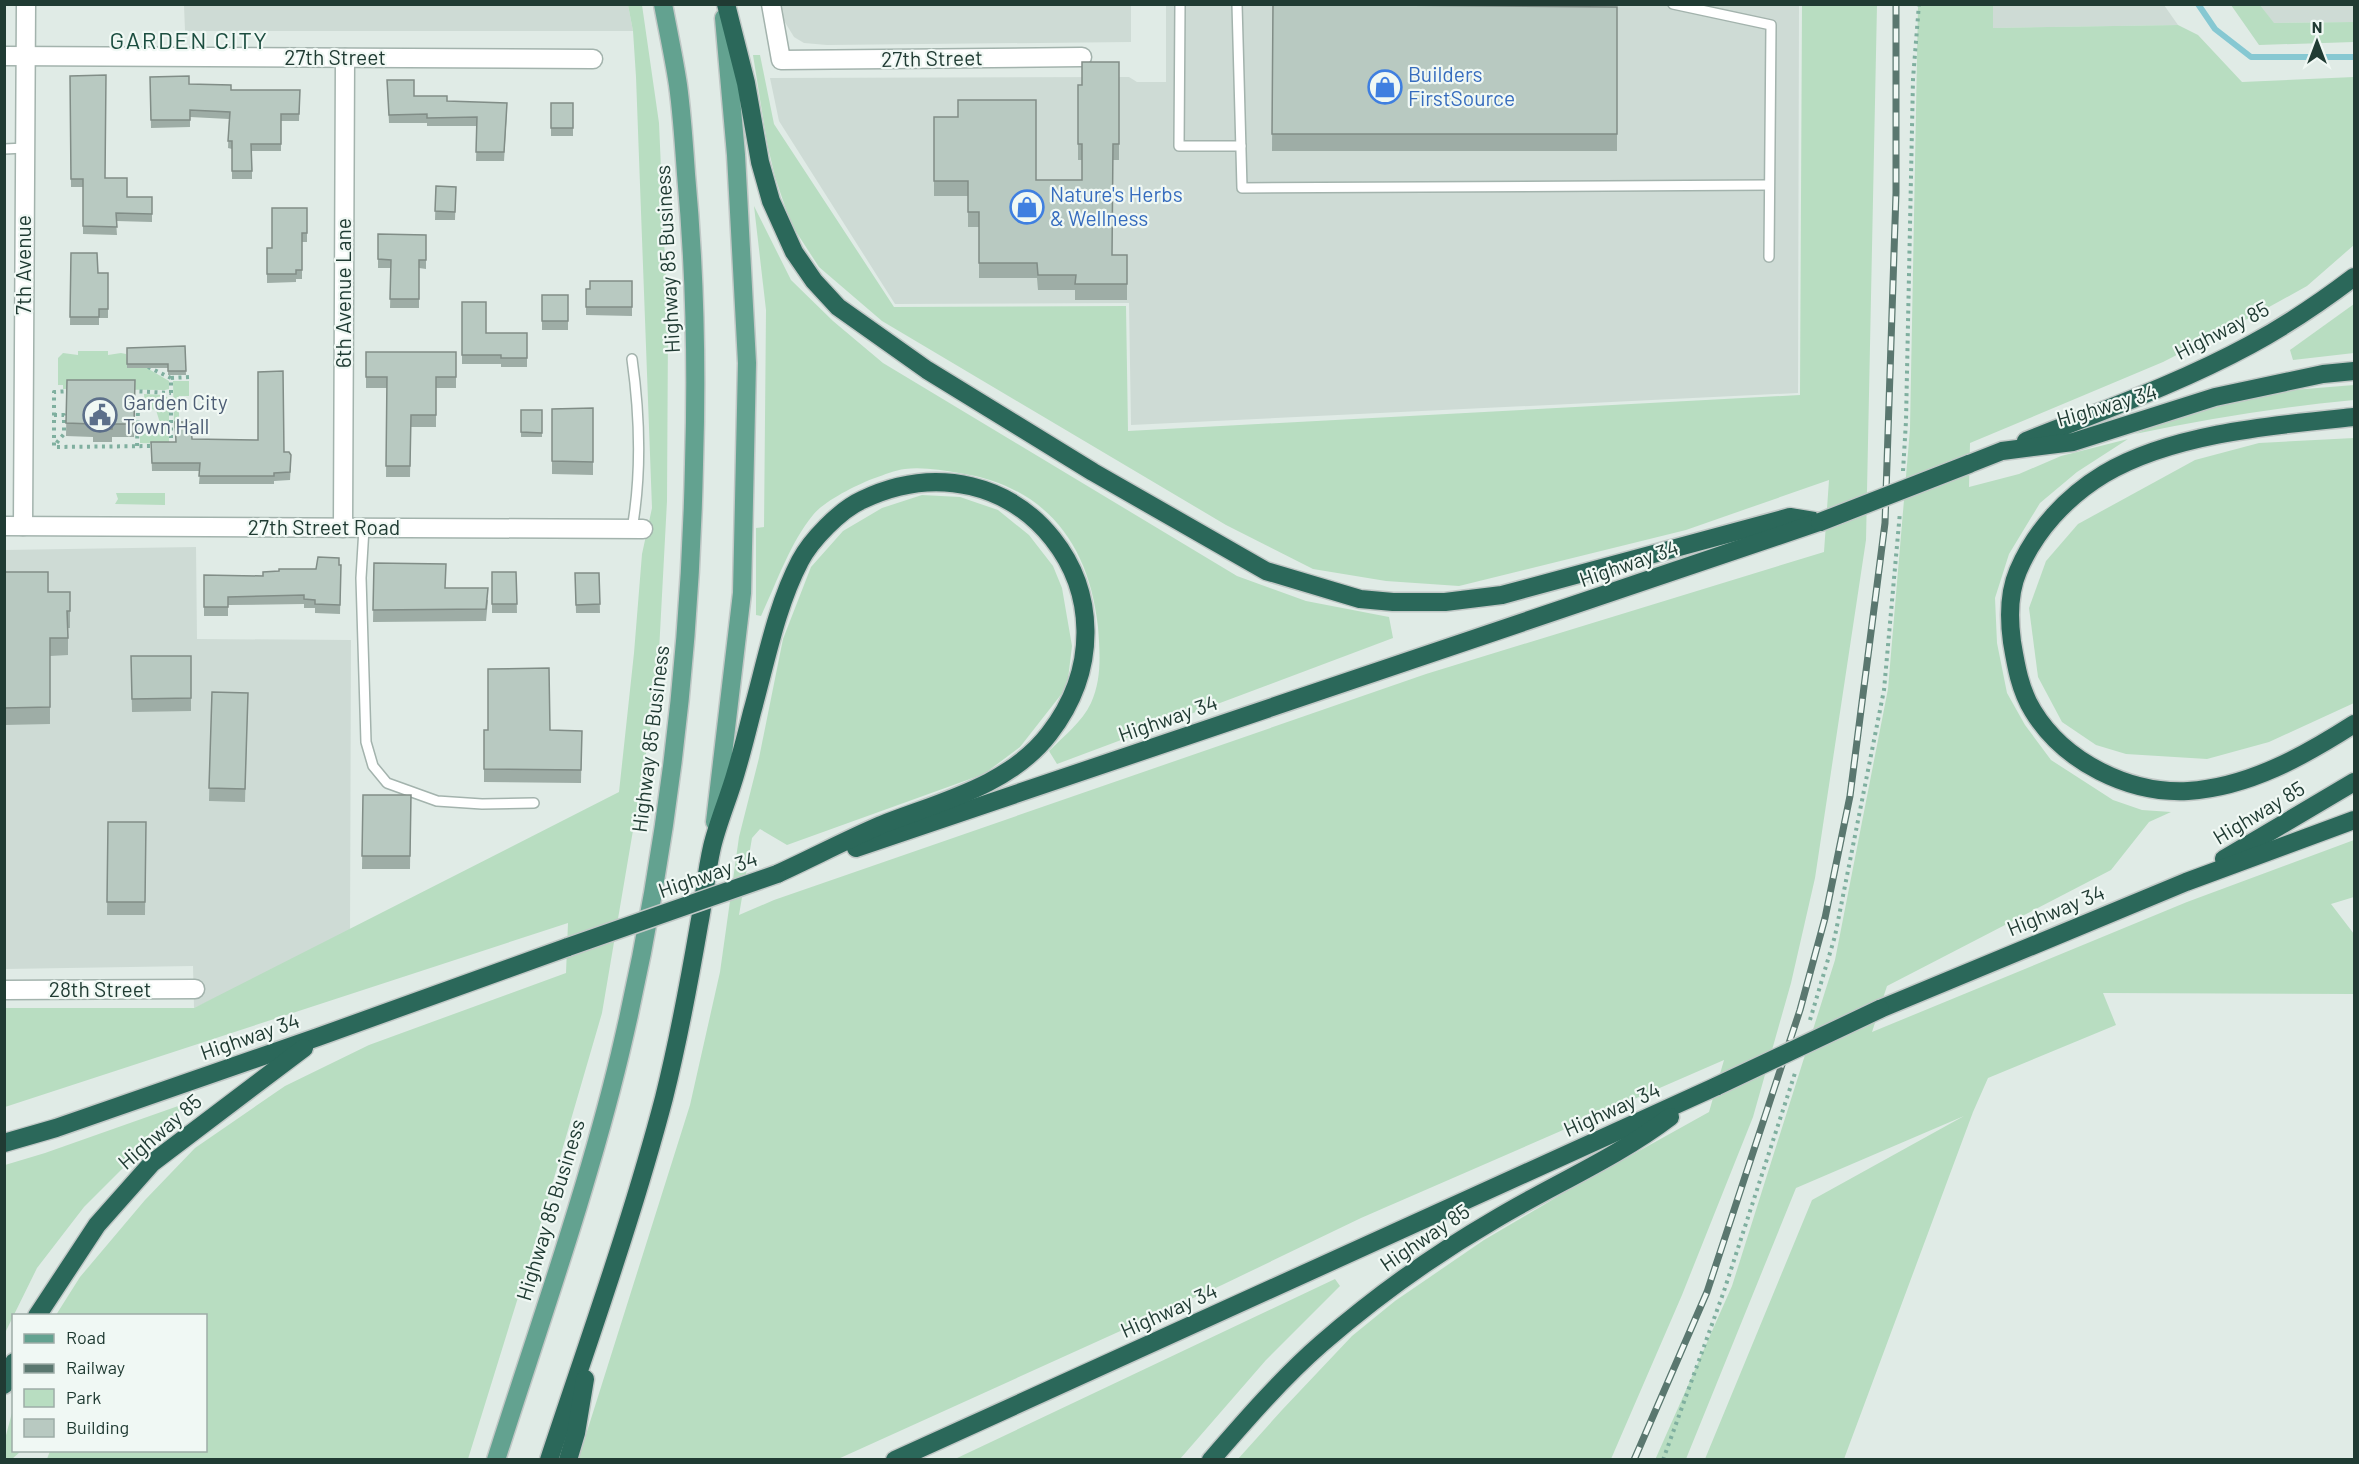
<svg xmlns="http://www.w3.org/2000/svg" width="2359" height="1464" font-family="Barlow,sans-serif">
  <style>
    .built { fill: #cedbd5 }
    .green { fill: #b8ddc1 }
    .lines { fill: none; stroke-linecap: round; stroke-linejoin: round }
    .stream { stroke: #86c8d2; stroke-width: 6 }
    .lane-casing { stroke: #a3b3ad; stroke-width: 12 }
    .street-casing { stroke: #a3b3ad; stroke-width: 21 }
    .primary-casing { stroke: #c1c8c6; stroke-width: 21 }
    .highway-casing { stroke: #c1c8c6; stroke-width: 21 }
    .path { stroke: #7faf9f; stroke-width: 4; stroke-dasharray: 3 4.5; stroke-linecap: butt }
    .lane { stroke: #fff; stroke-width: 9 }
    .street { stroke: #fff; stroke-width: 18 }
    .primary { stroke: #63a290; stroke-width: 18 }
    .highway { stroke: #2b685a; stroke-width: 18 }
    .rail-casing { stroke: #5a776f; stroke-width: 7 }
    .rail { stroke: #f0f8f4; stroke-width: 4.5; stroke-dasharray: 14; stroke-linecap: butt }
    .highway-bridge-casing { stroke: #c1c8c6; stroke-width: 21; stroke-linecap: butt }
    .highway-bridge { stroke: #2b685a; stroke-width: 18 }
    .wall { fill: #9eada6 }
    .building { fill: #b8c9c1; stroke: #818d87; stroke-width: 1.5 }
    .labels { text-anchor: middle; stroke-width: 4.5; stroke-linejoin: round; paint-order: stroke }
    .street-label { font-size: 21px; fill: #203b33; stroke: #f0f8f4 }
    .shop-label { font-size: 21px; fill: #366cbe; stroke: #f0f8f4; text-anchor: start }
    .service-label { font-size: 21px; fill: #4e5e75; stroke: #f0f8f4; text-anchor: start }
    .quarter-label { font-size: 24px; letter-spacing: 1.5px; fill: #1c4e40; stroke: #f0f8f4 }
  </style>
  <rect width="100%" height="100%" fill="#e0ebe6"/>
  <g class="built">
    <polygon points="1993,4 2164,5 2178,25 1993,28"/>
    <polygon points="184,5 628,5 633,31 185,31"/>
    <polygon points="780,5 1131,5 1131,42 827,45 804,43 794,37 783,19"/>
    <polygon points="1166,5 1799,5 1798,393 1131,425 1129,303 895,304 779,121 770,78 1129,77 1137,82 1166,82"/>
    <polygon points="2260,5 2354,5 2354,22 2273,23"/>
    <polygon points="196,547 197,639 351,640 350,935 194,1008 193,966 5,969 4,550"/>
  </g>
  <g class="green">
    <polygon points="628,5 642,5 659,123 668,329 667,501 657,689 602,1013 538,1233 468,1459 47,1459 50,1451 206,1450 206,1316 56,1315 80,1277 145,1200 195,1148 285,1086 369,1045 566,973 568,923 5,1107 4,1008 194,1008 619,792 634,653 642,554 652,508 636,77 633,31"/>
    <polygon points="1802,5 1877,5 1866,540 1815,878 1791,983 1753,1117 1682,1295 1611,1459 1238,1459 1282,1410 1352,1336 1395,1301 1484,1240 1567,1191 1709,1112 1724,1060 1361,1218 1222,1285 838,1459 578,1460 690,1105 720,972 739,837 759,758 783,639 811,567 843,531 882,508 922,495 960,497 998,510 1029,535 1053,566 1062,588 1072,646 1067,687 1020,747 984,774 787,845 760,829 752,838 739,915 774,900 1426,674 1824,552 1829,480 1686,530 1459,586 1386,581 1313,569 1226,525 882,321 819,267 791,224 775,177 767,143 753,55 760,55 774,124 894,307 1126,306 1128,431 1800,395"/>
    <polygon points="1918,5 1993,5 1993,28 2178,25 2198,35 2242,82 2354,77 2354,245 2307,286 2251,317 2163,362 1970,443 1969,487 2019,474 2061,456 2128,439 2077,472 2040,503 2009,554 1995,598 1997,643 2007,693 2025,725 2051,760 2113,800 2142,810 2171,812 2149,822 2111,870 1887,986 1872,1032 2187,902 2354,840 2354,897 2331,904 2354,934 2354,994 2103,993 2116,1025 1988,1078 1973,1112 1844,1459 1705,1459 1812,1200 1964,1116 1796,1188 1686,1459 1655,1460 1732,1286 1835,960 1888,689 1910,429"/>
    <polygon points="2231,5 2260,5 2274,23 2354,22 2354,42 2259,45"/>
    <path d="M754,206L791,280L833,321L883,363L1237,576L1306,601L1389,617L1393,638L1057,764L1049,751C1064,736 1082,722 1091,703C1102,679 1100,653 1098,627C1089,543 1045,486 959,473C942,470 922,467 905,469C895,470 884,475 875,478C858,484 824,501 813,515C790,543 777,582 761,616L756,615V528L764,527L766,310Z"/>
    <polygon points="2354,304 2354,353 2293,360 2290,350"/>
    <polygon points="78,351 108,351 108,355 121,353 126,354 128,368 147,368 169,381 169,389 165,390 63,389 63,385 58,385 58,358 63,353 78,355"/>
    <polygon points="173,381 189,381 189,396 179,396 179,430 174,428"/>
    <path d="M2354,385V400C2280,407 2208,419 2135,434L2189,412L2293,390Z"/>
    <polygon points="144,394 164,395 169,399 169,444 140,443 140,434 154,433 160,423 156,410 145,408"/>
    <polygon points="2354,438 2354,703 2269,742 2207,759 2126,754 2096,745 2062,722 2038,677 2029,608 2046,561 2078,524 2195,460 2259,443"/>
    <polygon points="116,493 165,493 165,505 115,504 118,499"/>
    <polygon points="181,1105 179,1112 84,1207 37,1268 5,1333 5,1165 45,1153"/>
    <polygon points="1335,1279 1340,1286 1266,1360 1180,1459 955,1459"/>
    <polygon points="13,1409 14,1450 21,1451 12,1459 5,1459 5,1439"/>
  </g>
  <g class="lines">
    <polyline class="stream" points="2198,4 2215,29 2251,57 2354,57"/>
    <defs>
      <g id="lane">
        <polyline points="1180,4 1179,146 1241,146"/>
        <polyline points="1237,4 1242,188 1769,185"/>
        <polyline points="1673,4 1771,25 1769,257"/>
        <polyline points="4,149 25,148"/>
        <polyline points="364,528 361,578 366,742 373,766 387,783 437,801 482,804 534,803"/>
        <path d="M632,529C642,472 640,416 632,359"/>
      </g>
      <g id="street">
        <polyline points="771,4 781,60 1082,57"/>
        <polyline points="4,56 593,59"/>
        <polyline points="4,526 643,529"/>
        <polyline points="23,526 26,4"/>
        <polyline points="343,528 345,58"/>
        <polyline points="4,990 195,989"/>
      </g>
      <g id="primary">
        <polyline points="715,822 742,593 747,363 736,155 724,18"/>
        <path d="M496,1460C539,1325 587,1191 620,1054C666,860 690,663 694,464C697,367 695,271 686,174C684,145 682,114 678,85C674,58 668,31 663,4"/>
      </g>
      <g id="highway">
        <polyline points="726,4 746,83 760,162 771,201 794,252 814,281 838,307 927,370 1093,472 1266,571 1360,599 1393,602 1445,602 1502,595 1790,517 1820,522"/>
        <path d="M2354,417C2275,425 2173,433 2104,474C2066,497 2035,531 2018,571C2009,592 2009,620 2012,642C2016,666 2020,690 2033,711C2064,762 2129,794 2188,791C2249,787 2304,756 2354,724"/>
        <path d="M2026,441C2101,411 2178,384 2250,345C2287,325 2321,302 2354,277"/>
        <polyline points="1969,464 2002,451 2073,442 2215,397 2323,374 2354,371"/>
        <polyline points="856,848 1819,522"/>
        <polyline points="2224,859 2354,782"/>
        <polyline points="1880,1009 2186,882 2354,820"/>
        <polyline points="4,1143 56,1128 318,1037 568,947"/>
        <polyline points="37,1316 97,1225 152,1163 304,1048"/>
        <polyline points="4,1385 14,1362"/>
        <path d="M549,1460C589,1339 632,1220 664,1098C678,1042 689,983 699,925C704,900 706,873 712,847C718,822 729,797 736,772C742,752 747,732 752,712C766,662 776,607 800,561C811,540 840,510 862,500C1017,426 1153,599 1049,734C1009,786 939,802 881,825C846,840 812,858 777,874"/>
        <polyline points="568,1460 576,1433 585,1379"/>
        <polyline points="895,1460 1717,1086"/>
        <path d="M1211,1460C1244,1422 1283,1377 1321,1344C1375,1297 1432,1256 1494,1220C1552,1185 1616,1158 1670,1117"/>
      </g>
    </defs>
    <use href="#lane" class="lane-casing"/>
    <use href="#street" class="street-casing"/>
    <use href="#primary" class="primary-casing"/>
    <use href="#highway" class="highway-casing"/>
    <g class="path">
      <polyline points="148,367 171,378 171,446"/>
      <polyline points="171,378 189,377"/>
      <polyline points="71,391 54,392 54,447 155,446"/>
      <polyline points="132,391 171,393"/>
      <polyline points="54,415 64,415 64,434 54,446"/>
      <polyline points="137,446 138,408"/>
      <polyline points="1903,471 1906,421 1913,79 1919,4"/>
      <polyline points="1810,1020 1835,936 1884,690 1900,512"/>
      <polyline points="1663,1460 1724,1291 1796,1070"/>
    </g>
    <use href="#lane" class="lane"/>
    <use href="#street" class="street"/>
    <use href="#primary" class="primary"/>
    <use href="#highway" class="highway"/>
    <defs>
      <polyline id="rail" points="1634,1460 1707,1292 1800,1010 1825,918 1850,796 1885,523 1896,193 1896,4"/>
    </defs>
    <use href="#rail" class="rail-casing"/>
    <use href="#rail" class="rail"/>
    <defs>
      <g id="highway-bridge">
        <polyline points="1820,522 1969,464"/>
        <polyline points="568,947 777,874"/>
        <polyline points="1717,1086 1880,1009"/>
      </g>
    </defs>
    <use href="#highway-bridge" class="highway-bridge-casing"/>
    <use href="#highway-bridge" class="highway-bridge"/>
  </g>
  <g class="wall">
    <polygon points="1273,4 1617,7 1617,151 1272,151"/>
    <polygon points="1119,62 1119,160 1113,160 1112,255 1127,255 1127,300 1075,300 1075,290 1038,290 1037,278 979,278 979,227 968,227 968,196 934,196 934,117 958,117 1036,180 1082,180 1082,160 1078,160 1078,85 1082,85"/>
    <polygon points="70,76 105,178 127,197 152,197 152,222 116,221 117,235 83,234 83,187 71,187"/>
    <polygon points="150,77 189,84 231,90 300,90 299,121 281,121 281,151 252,151 252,179 232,179 232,149 228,148 229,119 190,117 190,127 151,128"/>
    <polygon points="387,80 414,96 507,111 504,161 476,161 477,126 427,126 427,123 389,123"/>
    <rect x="551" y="103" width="22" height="33"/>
    <polygon points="436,186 456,187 455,220 435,220"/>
    <polygon points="307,208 307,242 302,242 302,279 296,279 296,282 267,283 267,248 272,248"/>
    <polygon points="378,234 426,235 426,269 419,268 419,308 390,308 391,268 378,268"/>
    <polygon points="71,253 98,273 108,273 108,318 99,318 99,325 70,325"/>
    <polygon points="632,281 632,316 586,315 586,289"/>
    <rect x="542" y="295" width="26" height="35"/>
    <polygon points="462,302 486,333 527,333 527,367 501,367 501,364 462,364"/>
    <polygon points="185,346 186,375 168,375 168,368 127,368 127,348"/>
    <polygon points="366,352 456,352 456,388 436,388 436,427 411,427 410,477 386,477 387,388 366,388"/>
    <polygon points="67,380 135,380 134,437 112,437 112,442 93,442 93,437 66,436"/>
    <polygon points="593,408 593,475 552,474 552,409"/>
    <rect x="521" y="410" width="21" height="27"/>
    <polygon points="192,439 284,452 291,463 290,480 274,481 274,484 199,484 200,471 152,471 151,442 176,442"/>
    <polygon points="374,563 446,588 488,600 486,621 373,622"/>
    <polygon points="341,565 340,614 315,613 315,608 304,608 304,604 228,605 228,616 204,616 204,575 263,576 279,571 316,569"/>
    <polygon points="4,572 48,592 70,592 70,628 68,628 68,655 50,656 50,724 4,725"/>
    <polygon points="492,572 516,572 517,613 492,613"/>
    <polygon points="575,573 599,573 600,613 576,613"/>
    <polygon points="131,656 191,656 191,711 132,712"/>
    <polygon points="212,692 248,693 245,802 209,801"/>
    <polygon points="484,730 582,731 581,783 484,782"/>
    <polygon points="363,795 411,795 410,869 362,869"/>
    <polygon points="108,822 146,822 145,915 107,915"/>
  </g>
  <g class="building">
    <polygon points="1273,4 1617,7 1617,134 1272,134"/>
    <polygon points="1082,62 1119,62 1119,144 1113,144 1112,255 1127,255 1127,284 1075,284 1076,275 1038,275 1037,263 979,263 979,212 968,212 968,181 934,181 934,117 958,117 958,100 1036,100 1036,180 1082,180 1082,144 1078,144 1078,85 1082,85"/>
    <polygon points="106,75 105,178 127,178 127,197 152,197 152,214 116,213 117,227 83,226 83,179 71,179 70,76"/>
    <polygon points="189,76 189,84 231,85 231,90 300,90 299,114 281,114 281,144 251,144 252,171 232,171 232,141 228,141 230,112 190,110 190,120 151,120 150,77"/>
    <polygon points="387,80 414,80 414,96 447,96 447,101 507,103 504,152 476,152 477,117 427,118 427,114 389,115"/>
    <rect x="551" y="103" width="22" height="25"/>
    <polygon points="436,186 456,187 455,212 435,211"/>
    <polygon points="272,208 307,208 307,233 302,233 302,270 296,270 296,274 267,274 267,248 272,248"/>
    <polygon points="378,234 426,235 426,260 419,260 419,299 390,299 391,260 378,259"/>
    <polygon points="71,253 97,253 98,273 108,273 108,309 99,309 99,317 70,317"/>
    <polygon points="590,281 632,281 632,307 586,307 586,289 590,289"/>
    <rect x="542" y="295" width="26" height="26"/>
    <polygon points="462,302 486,302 486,333 527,333 527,358 501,358 501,355 462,355"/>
    <polygon points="185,346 186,371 168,371 168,364 127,364 127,348"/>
    <polygon points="366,352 456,352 456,377 436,377 436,415 411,415 410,466 386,466 387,377 366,377"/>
    <polygon points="283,371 284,452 289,452 291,455 290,472 274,473 274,476 199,476 200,463 152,463 151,442 176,442 175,422 191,422 192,439 258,440 258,372"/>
    <polygon points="67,380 135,380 134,424 112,424 112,429 93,429 93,424 66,423"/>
    <polygon points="593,408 593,462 552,461 552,409"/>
    <polygon points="521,410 542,410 542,433 521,432"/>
    <polygon points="318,557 339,558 339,565 341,565 340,605 315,604 315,600 304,599 304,595 228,597 228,607 204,607 204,575 263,576 263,572 279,571 279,569 316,569"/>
    <polygon points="374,563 446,564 445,588 488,588 486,609 373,610"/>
    <polygon points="4,572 48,572 48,592 70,592 70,611 67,611 68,638 50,638 50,707 4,708"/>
    <polygon points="492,572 516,572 517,604 492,604"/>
    <polygon points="575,573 599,573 600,604 576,605"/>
    <polygon points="131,656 191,656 191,698 132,699"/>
    <polygon points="549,668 550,730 582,731 581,770 484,769 484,730 488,730 488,669"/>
    <polygon points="212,692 248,693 245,789 209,788"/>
    <polygon points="363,795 411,795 410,856 362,856"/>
    <polygon points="108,822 146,822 145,902 107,902"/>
  </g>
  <defs>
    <symbol id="shop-ring" viewBox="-11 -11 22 22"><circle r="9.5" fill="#f0f8f4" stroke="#3f7fe0" stroke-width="1.5"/><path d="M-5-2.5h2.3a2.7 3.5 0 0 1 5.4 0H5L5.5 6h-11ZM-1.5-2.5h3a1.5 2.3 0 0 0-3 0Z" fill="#3f7fe0"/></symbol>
    <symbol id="civic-ring" viewBox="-11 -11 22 22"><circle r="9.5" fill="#f0f8f4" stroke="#5c6f8a" stroke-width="1.5"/><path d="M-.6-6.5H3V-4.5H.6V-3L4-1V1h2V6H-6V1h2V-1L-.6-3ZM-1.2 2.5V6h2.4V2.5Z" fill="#5c6f8a"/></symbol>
  </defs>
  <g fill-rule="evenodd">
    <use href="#shop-ring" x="1366" y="68" width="38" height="38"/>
    <use href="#shop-ring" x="1008" y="188" width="38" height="38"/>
    <use href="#civic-ring" x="81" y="396" width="38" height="38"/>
  </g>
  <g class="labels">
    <g class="street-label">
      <text x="335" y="65">27th Street</text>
      <text transform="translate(932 59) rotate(-1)" y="7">27th Street</text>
      <text transform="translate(668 259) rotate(-93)" y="7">Highway 85 Business</text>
      <text transform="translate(24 265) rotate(-90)" y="7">7th Avenue</text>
      <text transform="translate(344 293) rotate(-90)" y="7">6th Avenue Lane</text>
      <text transform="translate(2222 331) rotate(-27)" y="7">Highway 85</text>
      <text transform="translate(2107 406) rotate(-16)" y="7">Highway 34</text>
      <text x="324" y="535">27th Street Road</text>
      <text transform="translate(1629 564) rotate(-19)" y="7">Highway 34</text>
      <text transform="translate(1168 719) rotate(-19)" y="7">Highway 34</text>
      <text transform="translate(651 739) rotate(-83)" y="7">Highway 85 Business</text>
      <text transform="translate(2259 813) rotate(-31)" y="7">Highway 85</text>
      <text transform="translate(708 875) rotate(-19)" y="7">Highway 34</text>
      <text transform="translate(2056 911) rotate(-22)" y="7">Highway 34</text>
      <text x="100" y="997">28th Street</text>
      <text transform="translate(250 1037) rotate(-19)" y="7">Highway 34</text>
      <text transform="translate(1612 1110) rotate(-24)" y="7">Highway 34</text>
      <text transform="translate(160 1132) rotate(-41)" y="7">Highway 85</text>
      <text transform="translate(551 1210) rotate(-73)" y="7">Highway 85 Business</text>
      <text transform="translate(1425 1238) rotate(-34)" y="7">Highway 85</text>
      <text transform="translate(1169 1311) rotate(-24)" y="7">Highway 34</text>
    </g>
    <g class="shop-label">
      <text x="1408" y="82">Builders<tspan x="1408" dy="24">FirstSource</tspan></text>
      <text x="1050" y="202">Nature's Herbs<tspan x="1050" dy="24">&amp; Wellness</tspan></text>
    </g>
    <g class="service-label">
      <text x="123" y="410">Garden City<tspan x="123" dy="24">Town Hall</tspan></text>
    </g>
    <g class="quarter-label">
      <text x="189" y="49">GARDEN CITY</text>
    </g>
  </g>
  <rect width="2359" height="1464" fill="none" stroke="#203b33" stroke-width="12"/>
  <rect x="12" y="1314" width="195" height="138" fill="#f0f8f4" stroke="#9daca7" stroke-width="1.5"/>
  <rect x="24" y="1334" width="30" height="9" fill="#63a290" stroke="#9daca7" stroke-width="1.5"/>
  <text x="66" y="1344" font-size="18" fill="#203b33">Road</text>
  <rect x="24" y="1364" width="30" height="9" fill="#5a776f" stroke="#9daca7" stroke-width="1.5"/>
  <text x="66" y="1374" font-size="18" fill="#203b33">Railway</text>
  <rect x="24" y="1389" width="30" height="18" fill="#b8ddc1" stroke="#9daca7" stroke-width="1.5"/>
  <text x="66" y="1404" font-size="18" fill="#203b33">Park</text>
  <rect x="24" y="1419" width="30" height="18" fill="#b8c9c1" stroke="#9daca7" stroke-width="1.5"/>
  <text x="66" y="1434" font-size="18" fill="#203b33">Building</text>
  <g transform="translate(2317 42)" stroke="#f0f8f4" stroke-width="4.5" paint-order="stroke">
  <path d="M0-4.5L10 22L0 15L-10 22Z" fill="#203b33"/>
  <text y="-9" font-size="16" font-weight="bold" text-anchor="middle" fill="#203b33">N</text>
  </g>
</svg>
